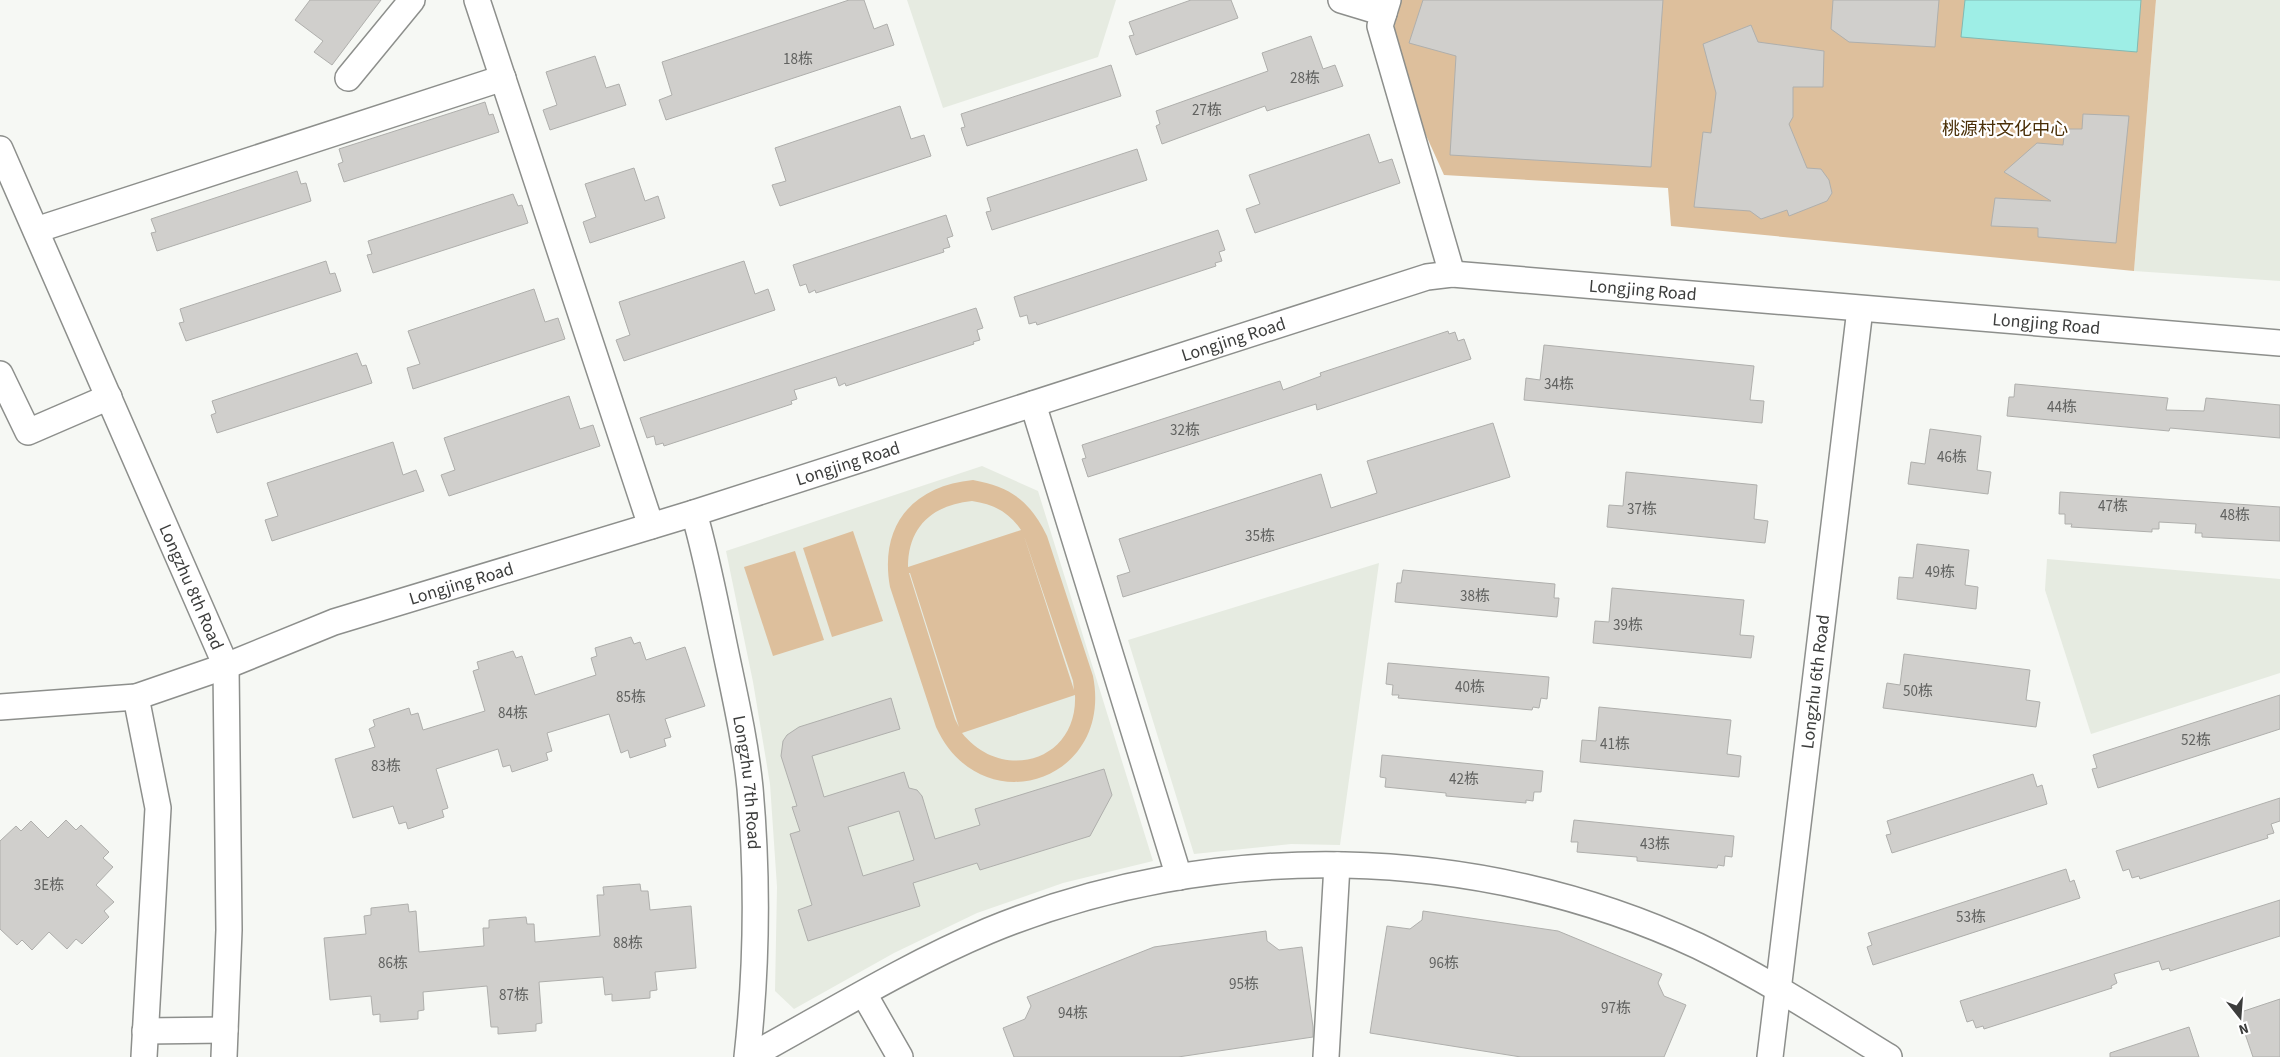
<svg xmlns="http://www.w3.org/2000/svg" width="2280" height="1057" font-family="'Source Sans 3','Noto Sans SC',sans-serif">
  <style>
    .built { fill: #e6ebe1 }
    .green { fill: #ddbf9c; fill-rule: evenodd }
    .water { fill: #9eeee6; stroke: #81b9b3 }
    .building { fill: #d0cfcc; stroke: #afafac; fill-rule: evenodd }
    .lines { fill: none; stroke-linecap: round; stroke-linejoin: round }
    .minor-casing { stroke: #8d8f8c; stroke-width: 28 }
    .minor { stroke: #fff; stroke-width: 25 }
    .labels { text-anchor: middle; stroke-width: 4.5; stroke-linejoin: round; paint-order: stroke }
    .number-label { font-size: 15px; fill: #616260 }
    .park-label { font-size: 18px; fill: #4a2f07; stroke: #fff }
    .street-label { font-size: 18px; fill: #3c3d3c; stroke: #fff }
  </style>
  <rect width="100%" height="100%" fill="#f6f8f4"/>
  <g class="built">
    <polygon points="907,0 1116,0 1098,57 943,108"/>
    <polygon points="2156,0 2280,0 2280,281 2134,271"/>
    <polygon points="982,466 1038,491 1153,861 1063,883 977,913 894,953 794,1009 775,991 777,887 770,784 753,682 726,551"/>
    <polygon points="2047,559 2280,579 2280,673 2091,734 2045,590"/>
    <polygon points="1379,563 1340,845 1291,844 1194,854 1128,640"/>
  </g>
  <g class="green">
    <polygon points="1401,0 2156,0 2134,271 1671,226 1668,188 1444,175 1388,51"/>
    <path d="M973,480C1011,487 1030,501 1047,536L1093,676C1114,782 981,825 936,727L890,587C879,526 912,486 973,480ZM972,501C993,504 1009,512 1021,530L908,567C908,526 933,505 972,501ZM1024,536L1073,681L1074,690ZM909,573H910L959,727L955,719ZM1075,695C1078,762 1002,783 962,733Z"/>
    <polygon points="853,531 883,621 832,637 803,548"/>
    <polygon points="795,551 824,640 773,656 744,567"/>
  </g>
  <polygon class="water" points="1965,0 2141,0 2137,52 1961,37"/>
  <g class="building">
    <polygon points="310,0 381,0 332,65 314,52 323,41 295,20"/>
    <polygon points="849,0 864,0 874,29 887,24 894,45 666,120 659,100 672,95 662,62"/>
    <polygon points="1191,0 1231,0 1238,18 1136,55 1129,36 1134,35 1129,22"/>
    <polygon points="1423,0 1663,0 1651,167 1450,155 1456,56 1409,43"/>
    <polygon points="1833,0 1939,0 1935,47 1849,42 1831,29"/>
    <polygon points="1751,25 1758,42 1824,51 1823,87 1793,87 1793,117 1789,124 1807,168 1821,169 1829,180 1832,193 1827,201 1789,216 1787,210 1761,219 1750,211 1694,207 1703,132 1711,133 1716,93 1703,44"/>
    <polygon points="1311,36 1323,69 1335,65 1343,86 1267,111 1265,106 1162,144 1156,126 1160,124 1156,111 1268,71 1262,53"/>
    <polygon points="595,56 606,88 619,84 626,105 550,130 543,110 557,105 546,72"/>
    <polygon points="1111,65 1121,96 967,146 961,128 965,127 961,114"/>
    <polygon points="485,102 489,115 493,114 499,132 344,182 338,164 343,162 339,149"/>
    <polygon points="900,106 911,139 924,135 931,156 780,206 772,185 786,181 775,148"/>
    <polygon points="2083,114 2129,116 2116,243 2038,237 2038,228 1991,226 1995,198 2051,201 2004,172 2037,143 2063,145 2065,129 2082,129"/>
    <polygon points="1369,134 1379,163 1392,159 1400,183 1255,233 1246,209 1260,204 1249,175"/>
    <polygon points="1137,149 1147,180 992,230 986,212 991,211 987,198"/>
    <polygon points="634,168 645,201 658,196 665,218 590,243 583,222 596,217 585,184"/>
    <polygon points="297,171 301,184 306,183 311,201 157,251 151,233 156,232 151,219"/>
    <polygon points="513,194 518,206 522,205 528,223 373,273 367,255 372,254 368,241"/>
    <polygon points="946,215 953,236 947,238 950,247 943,249 944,252 816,293 815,290 809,293 806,284 800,286 793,265"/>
    <polygon points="1218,230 1225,250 1219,252 1222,261 1215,263 1216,266 1037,325 1036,322 1029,324 1027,315 1020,317 1014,297"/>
    <polygon points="326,261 330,274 335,273 341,291 186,341 179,323 184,322 180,309"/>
    <polygon points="744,261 755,294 768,289 775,310 624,361 616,340 630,335 619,302"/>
    <polygon points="534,289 545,322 558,318 565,339 413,389 407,368 420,364 408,331"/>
    <polygon points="976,308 983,328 977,330 980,340 973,342 974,344 846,386 845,383 839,386 836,377 801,388 794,390 797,399 791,401 792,404 664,446 663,443 656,445 654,436 647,438 640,418"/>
    <polygon points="1448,331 1449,334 1455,332 1458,341 1464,339 1471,359 1317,410 1316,404 1088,477 1082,459 1086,458 1082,445 1280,381 1283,390 1321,376 1320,373"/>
    <polygon points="1544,345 1754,366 1750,400 1764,401 1762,423 1524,400 1526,378 1540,380"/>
    <polygon points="357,353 362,366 366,365 372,383 217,433 211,415 216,413 212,401"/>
    <polygon points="2015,384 2168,398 2166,410 2204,411 2206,398 2280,405 2280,438 2170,428 2169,431 2007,416 2009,397 2014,397"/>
    <polygon points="569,396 580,429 593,425 600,446 449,496 441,475 455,470 444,438"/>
    <polygon points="1493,423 1510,477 1123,597 1117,576 1130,572 1119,539 1321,474 1331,508 1377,493 1367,461"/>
    <polygon points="1930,429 1981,436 1977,470 1991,472 1988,494 1908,484 1911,462 1925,464"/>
    <polygon points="393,442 403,475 416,470 424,491 272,541 265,520 278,516 267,483"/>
    <polygon points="1626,472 1757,485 1754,519 1768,521 1765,543 1607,527 1609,505 1623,506"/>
    <polygon points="2060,492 2280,507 2280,541 2202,537 2202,533 2195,533 2196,524 2159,522 2159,529 2152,529 2152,532 2071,527 2072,524 2065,524 2065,514 2059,514"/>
    <polygon points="1917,544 1969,550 1965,585 1978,587 1976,609 1897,599 1899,577 1913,578"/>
    <polygon points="1403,570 1555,584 1554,598 1559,598 1557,617 1395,602 1397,583 1401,583"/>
    <polygon points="1612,588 1744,600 1740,635 1754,636 1751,658 1593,643 1595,621 1609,622"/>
    <polygon points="631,637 634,644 640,642 646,660 685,647 705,706 665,719 671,737 664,739 666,746 630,758 628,750 621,753 609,714 547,733 552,751 546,753 548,760 512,772 510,765 503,767 498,749 436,769 448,808 442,810 444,817 408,829 406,822 399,824 393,806 353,818 335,759 375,747 369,729 375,726 373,720 409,708 411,715 418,713 423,730 485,711 473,671 479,669 477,662 513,651 516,658 522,656 535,695 596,675 591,658 597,656 595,648"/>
    <polygon points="1904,654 2030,670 2026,700 2040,702 2036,727 1883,708 1887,683 1900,685"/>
    <polygon points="1388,663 1549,677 1547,699 1541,698 1539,708 1533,707 1532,710 1398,698 1399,695 1392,695 1393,685 1386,684"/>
    <polygon points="2280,695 2280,729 2098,788 2092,769 2097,768 2093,755"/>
    <path d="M891,698L900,729L812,756L824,797L904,772L909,788L917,790L922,796L935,839L980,825L975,809L1104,769L1112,795L1090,836L980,870L977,863L913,883L920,906L808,941L798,910L812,905L790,834L800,831L792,807L797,806L781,756L783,741L787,735L799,727ZM899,811L914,860L863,876L848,827Z"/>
    <polygon points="1599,707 1731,720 1727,754 1741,756 1739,777 1580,762 1582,740 1596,741"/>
    <polygon points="1382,755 1543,771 1541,792 1534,792 1533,801 1526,800 1526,803 1446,796 1446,793 1385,787 1386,778 1380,777"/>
    <polygon points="2033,774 2037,787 2042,785 2047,804 1892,853 1886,835 1891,834 1887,821"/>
    <polygon points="2280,798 2280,821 2271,824 2274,833 2267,835 2268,838 2140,879 2139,876 2132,878 2129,869 2123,871 2116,851"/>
    <polygon points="66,820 76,830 81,825 109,852 103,858 113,867 96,885 114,902 104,911 109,917 82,944 76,939 67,949 49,932 32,950 22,940 17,945 0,929 0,841 16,826 21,831 31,821 48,838"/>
    <polygon points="1574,820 1734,836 1732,857 1725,856 1724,866 1718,865 1717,868 1637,861 1637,857 1577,852 1578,842 1571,842"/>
    <polygon points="2066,869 2070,882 2074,880 2080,898 1873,965 1867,947 1872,945 1868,933"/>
    <polygon points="640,884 641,891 648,891 650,910 691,906 696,968 655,972 657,990 650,991 650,998 612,1001 612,994 605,995 603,977 539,982 542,1023 536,1024 536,1031 498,1034 498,1027 491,1027 487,986 423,992 424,1010 418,1011 418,1019 380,1022 380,1014 373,1015 371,996 330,1000 324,938 366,934 364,916 371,915 371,908 408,904 409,912 416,911 419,952 484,946 483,928 489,928 489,920 526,917 527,924 534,924 535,942 600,936 597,895 604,895 603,887"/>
    <polygon points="2280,900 2280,936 2170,971 2169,968 2162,970 2159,961 2114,974 2117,983 2111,986 2112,988 1984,1029 1983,1026 1976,1028 1973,1020 1967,1022 1960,1001"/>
    <polygon points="1423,911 1558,931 1662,974 1658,983 1664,996 1686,1005 1664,1057 1521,1057 1370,1033 1387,926 1410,929 1422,920"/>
    <polygon points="1266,931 1267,941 1279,950 1302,947 1313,1027 1313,1037 1178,1057 1014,1057 1003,1028 1025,1019 1031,1006 1027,997 1154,947"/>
    <polygon points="2280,999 2280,1057 2253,1057 2238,1013"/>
    <polygon points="2189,1027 2199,1057 2110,1057 2110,1053"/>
  </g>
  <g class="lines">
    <defs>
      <g id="minor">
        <polyline points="477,0 651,526"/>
        <polyline points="1341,0 1384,13"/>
        <polyline points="1388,0 1380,26 1452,274"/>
        <polyline points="348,78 412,0"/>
        <path id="s1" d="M0,149L226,666L229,930L224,1057"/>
        <polyline points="36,230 503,78"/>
        <polyline points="0,374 28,432 109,397"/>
        <polyline points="1033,404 1179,877"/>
        <path id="s2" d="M694,513C706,554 714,596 723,639C733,688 745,738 750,788C758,878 757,967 747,1057"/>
        <polyline points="136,697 158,808 144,1057"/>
        <path id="s3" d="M0,707L136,697L226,666L334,622L694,513L1427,277L1452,274L2280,343"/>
        <polyline points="864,994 900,1057"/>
        <polyline points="145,1031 225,1030"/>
        <path d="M749,1057C828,1014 905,966 988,931C1213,838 1477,843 1698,946C1764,978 1826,1018 1889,1057"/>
        <polyline points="1326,1057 1337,865"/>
        <path id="s4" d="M1770,1057L1860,309"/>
      </g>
    </defs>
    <use href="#minor" class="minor-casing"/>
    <use href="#minor" class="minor"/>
  </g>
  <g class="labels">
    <g class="number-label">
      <text x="798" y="64">18栋</text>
      <text x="1305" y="83">28栋</text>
      <text x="1207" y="115">27栋</text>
      <text x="1559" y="389">34栋</text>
      <text x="2062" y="412">44栋</text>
      <text x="1185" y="435">32栋</text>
      <text x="1952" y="462">46栋</text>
      <text x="2113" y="511">47栋</text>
      <text x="1642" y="514">37栋</text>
      <text x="2235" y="520">48栋</text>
      <text x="1260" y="541">35栋</text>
      <text x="1940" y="577">49栋</text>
      <text x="1475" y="601">38栋</text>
      <text x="1628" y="630">39栋</text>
      <text x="1470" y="692">40栋</text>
      <text x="1918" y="696">50栋</text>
      <text x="631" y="702">85栋</text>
      <text x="513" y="718">84栋</text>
      <text x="2196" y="745">52栋</text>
      <text x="1615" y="749">41栋</text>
      <text x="386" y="771">83栋</text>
      <text x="1464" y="784">42栋</text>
      <text x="1655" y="849">43栋</text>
      <text x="49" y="890">3E栋</text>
      <text x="1971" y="922">53栋</text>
      <text x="628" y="948">88栋</text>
      <text x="393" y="968">86栋</text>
      <text x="1444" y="968">96栋</text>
      <text x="1244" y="989">95栋</text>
      <text x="514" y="1000">87栋</text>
      <text x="1616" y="1013">97栋</text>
      <text x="1073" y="1018">94栋</text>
    </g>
    <g class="park-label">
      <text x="2005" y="135">桃源村文化中心</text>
    </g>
    <g class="street-label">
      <text dy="6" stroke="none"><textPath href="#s3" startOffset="1711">Longjing Road</textPath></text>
      <text dy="6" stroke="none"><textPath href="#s3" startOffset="2116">Longjing Road</textPath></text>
      <text dy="6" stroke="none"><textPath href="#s3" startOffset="1291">Longjing Road</textPath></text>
      <text dy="6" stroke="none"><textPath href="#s3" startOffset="886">Longjing Road</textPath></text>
      <text dy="6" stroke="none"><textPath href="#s3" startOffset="481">Longjing Road</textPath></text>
      <text dy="6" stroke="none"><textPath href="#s1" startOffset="478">Longzhu 8th Road</textPath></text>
      <text dy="6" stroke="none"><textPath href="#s4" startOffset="378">Longzhu 6th Road</textPath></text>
      <text dy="6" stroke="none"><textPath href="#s2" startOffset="275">Longzhu 7th Road</textPath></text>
    </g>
  </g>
  <g transform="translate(2240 1017) rotate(163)" stroke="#ffffff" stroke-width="4" paint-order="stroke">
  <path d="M0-4L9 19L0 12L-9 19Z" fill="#3c3d3c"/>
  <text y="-8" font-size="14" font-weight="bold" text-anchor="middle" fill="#3c3d3c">N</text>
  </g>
</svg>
